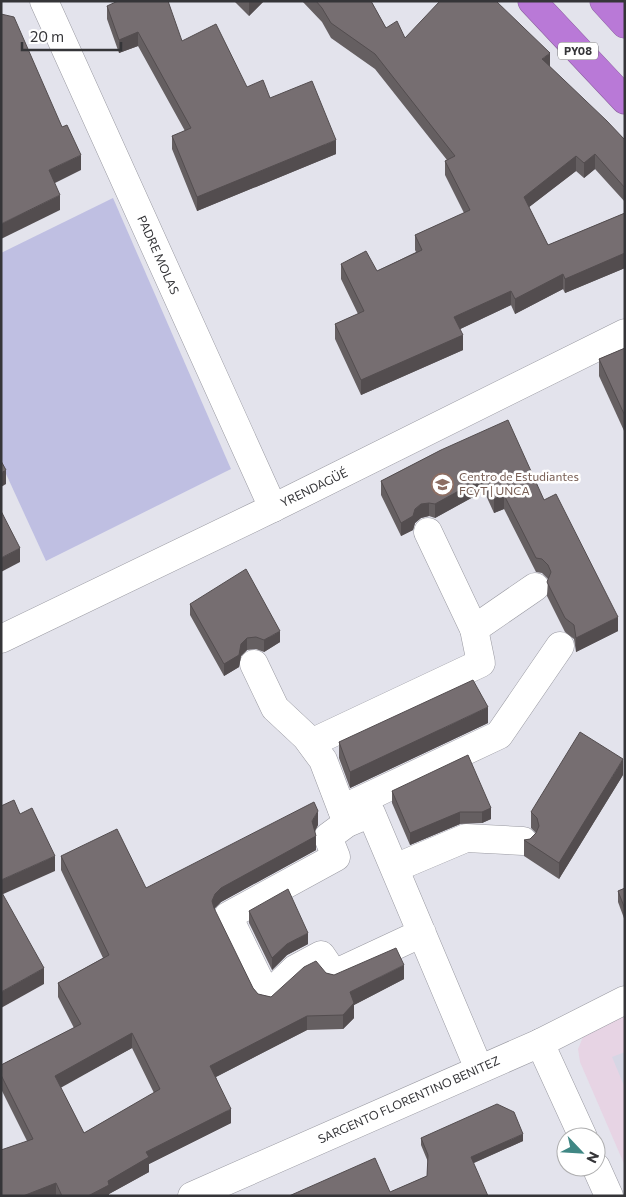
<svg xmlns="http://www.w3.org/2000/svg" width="626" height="1197" font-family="Commissioner,sans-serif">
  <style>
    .commercial { fill: #e7d4e4 }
    .built { fill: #d6d6e4 }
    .green { fill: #bfbfe2 }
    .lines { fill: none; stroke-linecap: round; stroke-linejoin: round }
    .minor-casing { stroke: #9999a1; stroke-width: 29 }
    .highway-casing { stroke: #8b619f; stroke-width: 29 }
    .minor { stroke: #fff; stroke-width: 28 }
    .highway { stroke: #b979d7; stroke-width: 28 }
    .wall { fill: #655f61; fill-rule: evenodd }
    .shaded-wall { fill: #534d4f }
    .building { fill: #766e71; stroke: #534d4f; fill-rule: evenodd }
    .labels { text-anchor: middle; stroke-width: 5; stroke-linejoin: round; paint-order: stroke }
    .shield { fill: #fff; stroke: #727274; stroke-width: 1 }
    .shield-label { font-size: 11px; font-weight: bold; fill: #353538 }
    .street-label { font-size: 12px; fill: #353538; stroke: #fff }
    .education-label { font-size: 12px; fill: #785e54; stroke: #fff; text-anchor: start }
  </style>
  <rect width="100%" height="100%" fill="#e3e3ec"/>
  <polygon class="commercial" points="625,1015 625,1166 580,1062 578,1049 583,1037 593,1029"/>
  <polygon class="built" points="625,1052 625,1088 612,1057"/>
  <polygon class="green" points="113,198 231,469 46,561 1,463 1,253"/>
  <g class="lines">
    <defs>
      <g id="minor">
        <polyline points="44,1 273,508"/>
        <polyline points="474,629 535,587"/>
        <polyline points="1,639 273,508 625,333"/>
        <polyline points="254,664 275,708 306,737 323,760 347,823"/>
        <polyline points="311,743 481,663 474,629 428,532"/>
        <polyline points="342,809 499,735 560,646"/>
        <polyline points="395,868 466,838 523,841"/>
        <polyline points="422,933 334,974 321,955 295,969 267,996 228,916 336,857 328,837 347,823 371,813 479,1069"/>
        <polyline points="540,1043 583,1137"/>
        <polyline points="596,1167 609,1196"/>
        <polyline points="192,1196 540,1043 625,1000"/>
      </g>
      <g id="highway">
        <polyline points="532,1 625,100"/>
        <polyline points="604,1 625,24"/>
      </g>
    </defs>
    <use href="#minor" class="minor-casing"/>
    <use href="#highway" class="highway-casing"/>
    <use href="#minor" class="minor"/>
    <use href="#highway" class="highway"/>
  </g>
  <g class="wall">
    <polygon points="234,1 264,1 249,16"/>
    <polygon points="302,1 371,1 386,28 405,38 550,67 625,140 625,202 595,169 584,178 576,171 529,207 548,245 625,213 625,268 565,293 563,289 515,314 511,305 460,329 463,350 361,395 335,339 335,324 358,314 341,279 341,264 377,271 416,252 415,250 415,235 464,213 445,175 445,161 447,160 375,69 331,38 322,22"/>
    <polygon points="107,6 182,41 247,87 270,98 336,154 197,211 172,149 172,136 185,131 138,46 119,53 107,19"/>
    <polygon points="625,348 625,433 599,376 599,359"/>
    <polygon points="441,450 544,500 618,631 576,652 574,639 565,632 547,596 548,579 542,573 536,572 504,509 494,513 484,491 435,518 429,516 421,518 415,523 413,530 401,536 381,495 381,481"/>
    <polygon points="190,604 280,642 264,652 256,649 247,650 241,656 239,667 224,676 190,615"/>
    <polygon points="488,723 350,788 339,758 339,742"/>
    <polygon points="623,775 559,879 524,856 524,840 530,839 536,833 531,828 531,812"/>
    <polygon points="392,791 491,808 491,819 482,823 460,824 410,845 392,803"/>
    <path d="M318,825L315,831L316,850L221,902L214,909L253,988L258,994L271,997L326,973L334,975L404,979L354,1005V1018L343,1029L307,1030L216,1077L231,1123L149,1164V1172L109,1194V1196H1L27,1141L1,1089V1065L74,1028L58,997V983L103,958L61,870V856L146,888ZM132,1048L154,1093L84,1133L60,1087Z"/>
    <polygon points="625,888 625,921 618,902 618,891"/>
    <polygon points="249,911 308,944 287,955 272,970 249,923"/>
    <polygon points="421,1138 523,1141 474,1163 390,1192 427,1176 428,1162 421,1145"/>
  </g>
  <g class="shaded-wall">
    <polygon points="249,1 264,1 249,16"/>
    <polygon points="138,32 138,46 119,53 119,40"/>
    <polygon points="550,53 550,67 542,59"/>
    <polygon points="336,140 336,154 197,211 197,197"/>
    <polygon points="595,154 595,169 584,178 584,163"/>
    <polygon points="81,155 81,170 49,186 49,170"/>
    <polygon points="576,156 576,171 524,211 524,197"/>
    <polygon points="60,195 60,210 1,239 1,224"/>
    <polygon points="625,253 625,268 565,293 565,279"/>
    <polygon points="563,274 563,289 515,314 515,299"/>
    <polygon points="511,291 511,305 454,332 454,317"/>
    <polygon points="463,335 463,350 361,395 361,380"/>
    <polygon points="6,470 6,484 1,487 1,473"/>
    <polygon points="484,477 484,491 435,518 435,504"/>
    <polygon points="504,495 504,509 494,513 494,499"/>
    <polygon points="429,503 429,516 421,518 415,523 413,530 401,536 401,523 421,504"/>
    <polygon points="20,548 20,562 1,572 1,558"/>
    <polygon points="618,617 618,631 576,652 576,638"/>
    <polygon points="280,631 280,642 264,652 264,640"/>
    <polygon points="247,638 247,650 241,656 239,667 224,676 224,664 241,644"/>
    <polygon points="488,707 488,723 350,788 350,772"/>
    <polygon points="623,759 623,775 559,879 559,863"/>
    <polygon points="491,808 491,819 482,823 482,812"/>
    <polygon points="318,811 318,825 312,836 312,821"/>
    <polygon points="460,812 460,824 410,845 410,833"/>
    <polygon points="316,836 316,850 221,902 215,908 212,916 212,901 215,894 221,888"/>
    <polygon points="55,856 55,871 1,895 1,880"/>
    <polygon points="308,933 308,944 287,955 272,970 272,958 287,944"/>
    <polygon points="404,965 404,979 354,1005 354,1018 343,1029 343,1015 350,992"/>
    <polygon points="44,968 44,984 1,1008 1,992"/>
    <polygon points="307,1016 307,1030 210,1080 210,1066"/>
    <polygon points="132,1033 132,1048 55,1091 55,1076"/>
    <polygon points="231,1109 231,1123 149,1164 149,1172 109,1194 109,1196 88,1196 146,1152"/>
    <polygon points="523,1134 523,1141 471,1164 471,1157"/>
    <polygon points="56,1183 56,1196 23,1196"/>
  </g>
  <g class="building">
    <polygon points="118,1 168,1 182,41 216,24 247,87 263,80 270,98 312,81 336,140 197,197 172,136 191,128 138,32 119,40 107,6"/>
    <polygon points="316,1 371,1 386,28 397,21 405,38 440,1 496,1 550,53 542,59 607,121 625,140 625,188 595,154 584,163 576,156 524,197 548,245 625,213 625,253 565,279 563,274 515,299 511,291 454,317 463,335 361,380 335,324 364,311 341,264 366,251 377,271 422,250 415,235 470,210 445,161 455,156 375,54 331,23 322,8"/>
    <polygon points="1,14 14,17 62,127 67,125 81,155 49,170 60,195 1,224"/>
    <polygon points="625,348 625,416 599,359"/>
    <polygon points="508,420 544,500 556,494 618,617 576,638 574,625 565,618 547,582 551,572 548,565 542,559 536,558 504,495 494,499 484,477 435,504 429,503 421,504 415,509 413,516 401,523 381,481 441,450"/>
    <polygon points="1,461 6,470 1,473"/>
    <polygon points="1,511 20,548 1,558"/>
    <polygon points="246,569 280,631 264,640 256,637 247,638 241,644 239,655 224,664 190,604"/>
    <polygon points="473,680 488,707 350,772 339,742"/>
    <polygon points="580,732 623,759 559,863 524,840 530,839 536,833 539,826 537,818 531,812"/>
    <polygon points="468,755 491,808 482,812 460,812 410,833 392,791"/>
    <polygon points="14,800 20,814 32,808 55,856 1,880 1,806"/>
    <path d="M314,802L318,811L312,821L316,836L221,888L215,894L212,901L214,908L253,988L258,994L271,997L304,967L316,961L326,973L334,975L396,948L404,965L350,992L354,1003L343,1015L307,1016L210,1066L231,1109L146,1152L149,1157L108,1181L109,1185L88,1196H62L56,1183L23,1196H1V1150L33,1139L1,1075V1065L81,1024L58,983L109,955L61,856L117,829L146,888ZM132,1033L160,1089L84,1133L55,1076Z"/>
    <polygon points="625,888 625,909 618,891"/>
    <polygon points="288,889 308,933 287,944 272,958 249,911"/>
    <polygon points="1,891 44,968 1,992"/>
    <polygon points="497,1104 514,1112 523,1134 471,1157 488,1196 289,1196 375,1158 390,1192 427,1176 428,1155 421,1138"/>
  </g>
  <defs>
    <symbol id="university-ring" viewBox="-11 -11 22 22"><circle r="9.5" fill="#fff" stroke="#8d6e63" stroke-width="1.5"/><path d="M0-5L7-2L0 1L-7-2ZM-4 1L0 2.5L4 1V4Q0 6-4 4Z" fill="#8d6e63"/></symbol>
  </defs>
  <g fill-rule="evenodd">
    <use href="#university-ring" x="430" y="472" width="25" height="25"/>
  </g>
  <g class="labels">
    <rect class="shield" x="558" y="42.5" width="40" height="17" rx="4"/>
    <g class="shield-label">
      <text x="578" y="55">PY08</text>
    </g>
    <g class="street-label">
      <text transform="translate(158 255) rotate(66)" y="4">PADRE MOLAS</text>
      <text transform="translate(314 488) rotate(-26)" y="4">YRENDAGÜÉ</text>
      <text transform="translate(409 1100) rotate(-24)" y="4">SARGENTO FLORENTINO BENITEZ</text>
    </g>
    <g class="education-label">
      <text x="459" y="481">Centro de Estudiantes<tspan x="459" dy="14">FCyT | UNCA</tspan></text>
    </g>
  </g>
  <rect width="626" height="1197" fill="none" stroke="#353538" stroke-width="5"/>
  <g transform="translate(581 1152) rotate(115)"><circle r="24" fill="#ffffff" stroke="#aeaeaf"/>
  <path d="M0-4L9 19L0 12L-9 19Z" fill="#408784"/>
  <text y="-8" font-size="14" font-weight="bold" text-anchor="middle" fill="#353538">N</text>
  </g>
  <path d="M22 42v8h99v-8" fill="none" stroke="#353538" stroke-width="2.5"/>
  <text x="30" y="42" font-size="15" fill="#353538" stroke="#ffffff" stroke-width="4" paint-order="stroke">20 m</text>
</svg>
